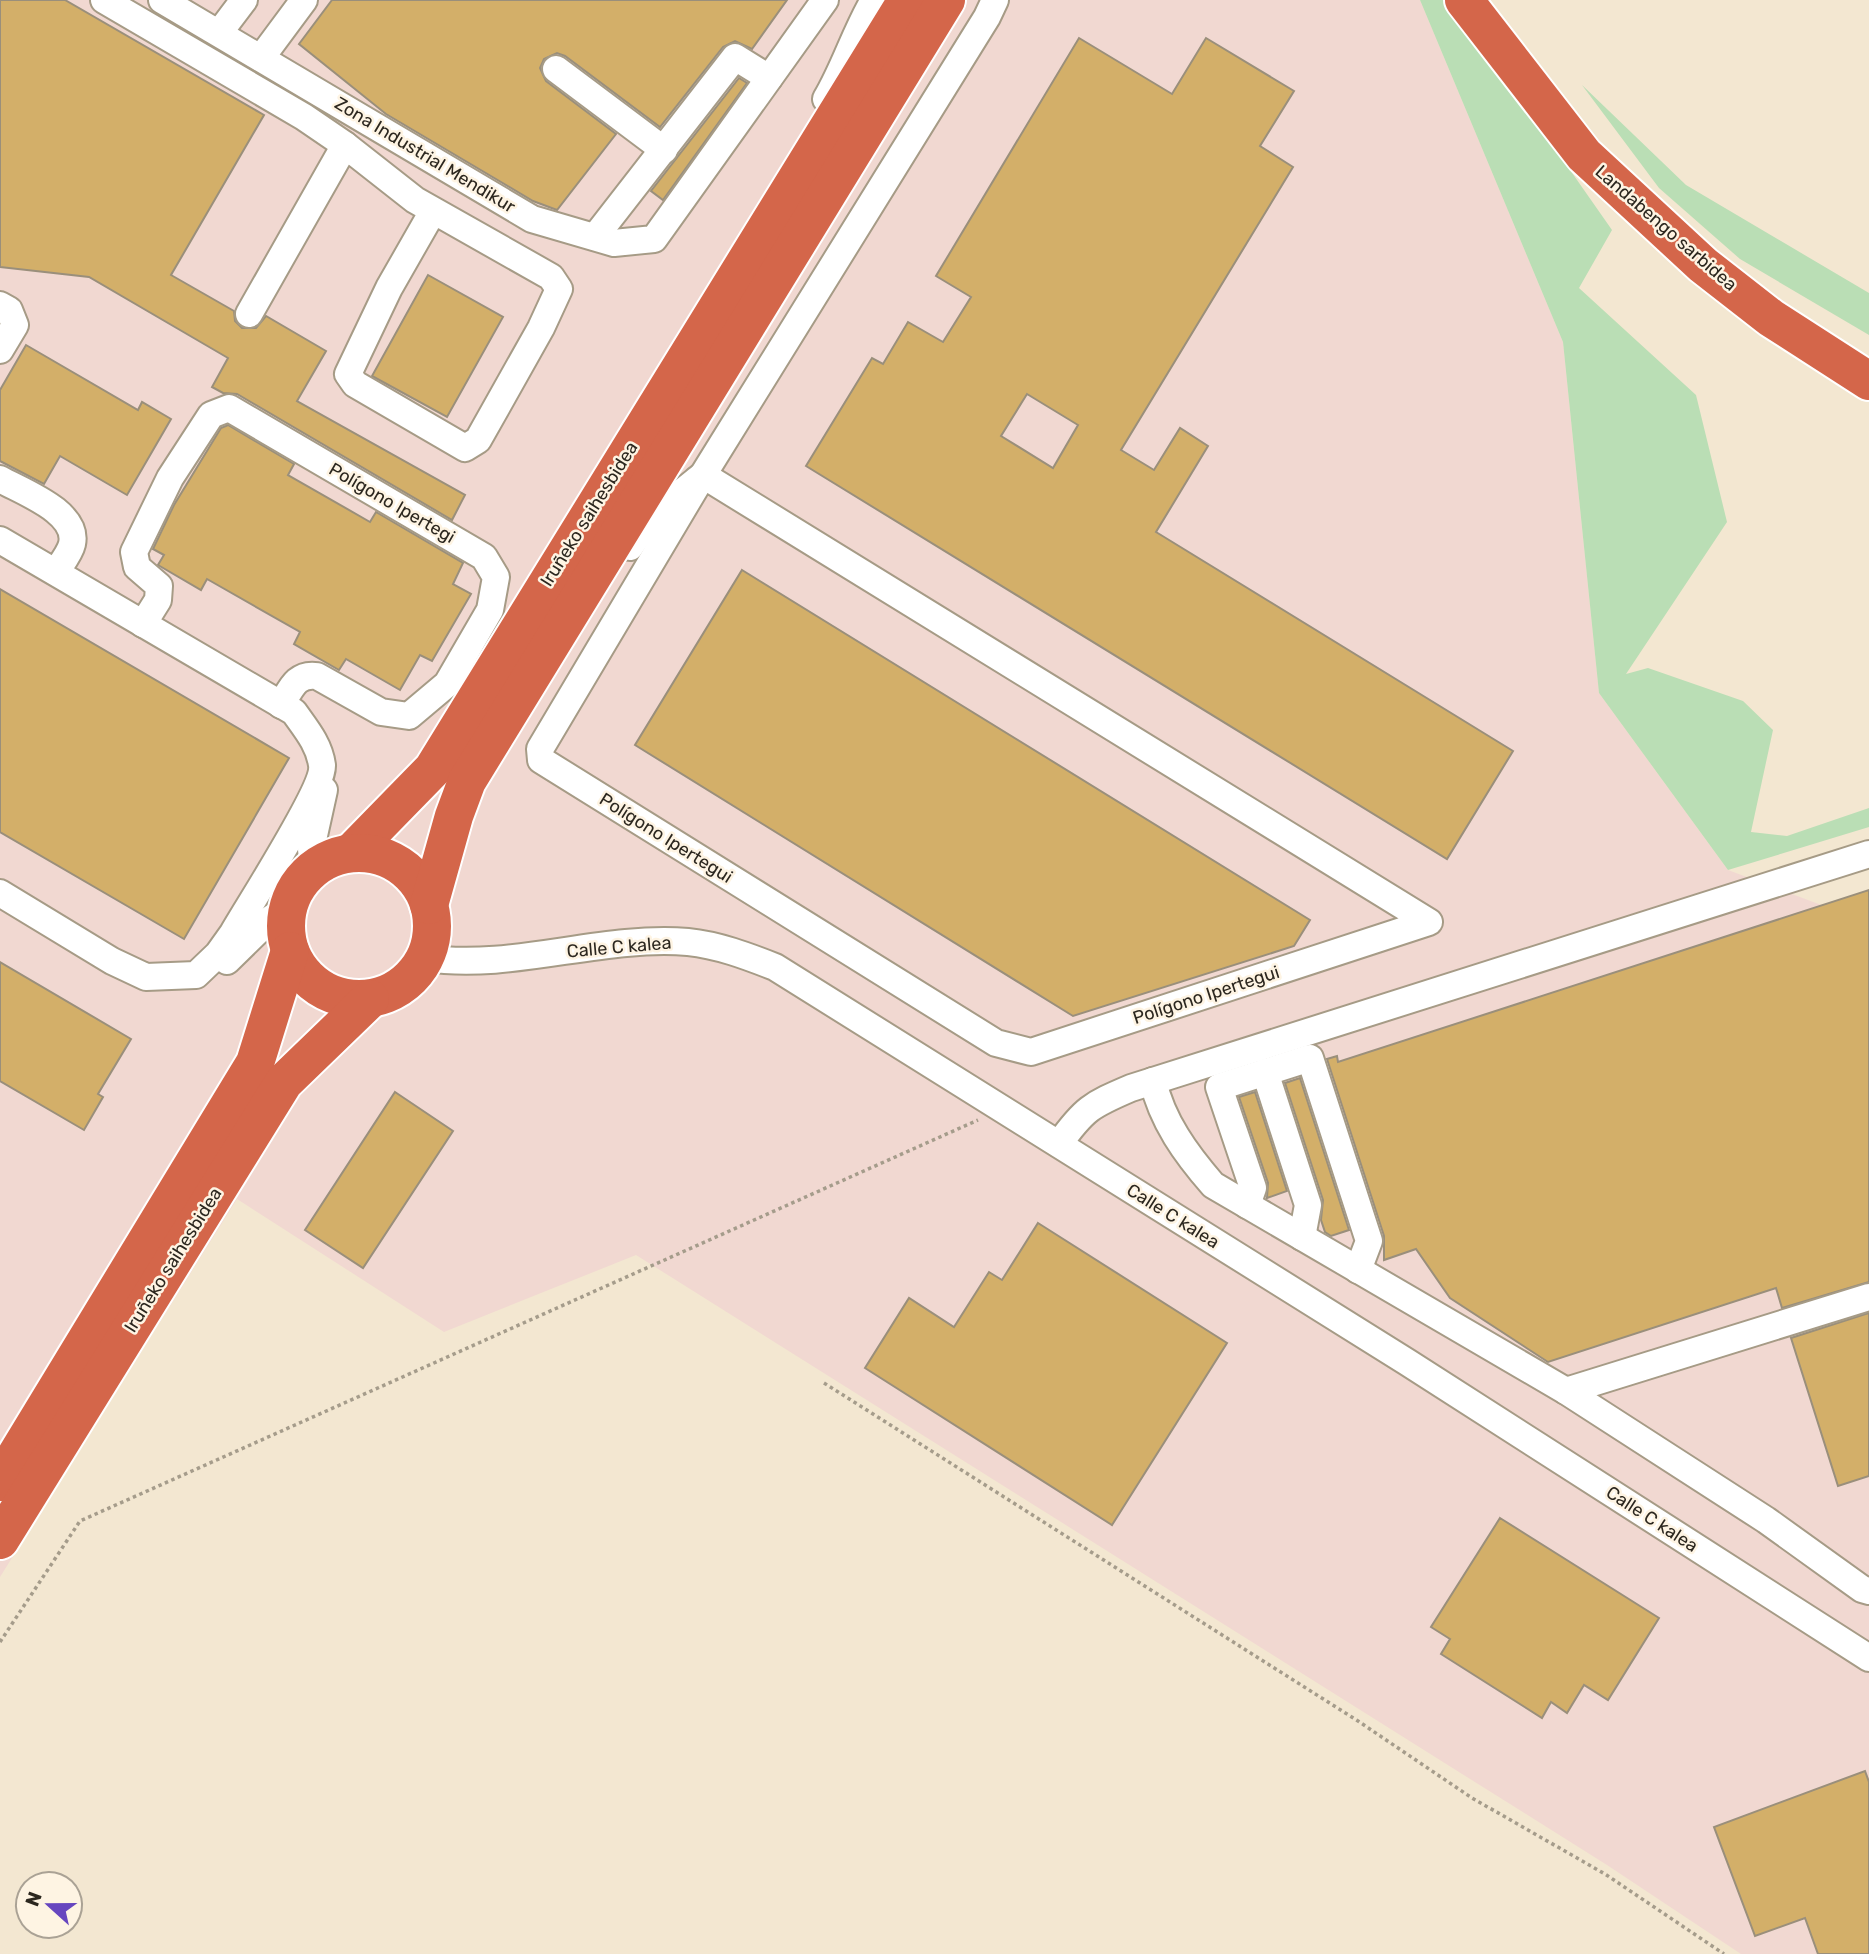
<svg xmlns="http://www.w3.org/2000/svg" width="1869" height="1954" font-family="Rubik,sans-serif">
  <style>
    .industrial { fill: #f1d8d1 }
    .green { fill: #badeb5 }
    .building { fill: #d3af69; stroke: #9a8f7b; stroke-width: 2; fill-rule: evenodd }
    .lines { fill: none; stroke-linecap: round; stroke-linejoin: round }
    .minor-casing { stroke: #a69b86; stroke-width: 30 }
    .highway-casing { stroke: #fff; stroke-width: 42 }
    .path { stroke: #a59c8b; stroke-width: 3.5; stroke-dasharray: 3.5 3.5; stroke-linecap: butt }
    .minor { stroke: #fff; stroke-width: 26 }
    .highway { stroke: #d4664a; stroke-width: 38 }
    .labels { text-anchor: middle; stroke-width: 5; stroke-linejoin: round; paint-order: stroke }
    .street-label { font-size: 18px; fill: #2c271f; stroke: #fef4e3 }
  </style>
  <rect width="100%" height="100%" fill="#f3e7d1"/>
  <polygon class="industrial" points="0,0 1420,0 1563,342 1599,693 1728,870 1869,923 1869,1954 1741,1954 1607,1865 636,1255 444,1332 237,1199 0,1577"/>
  <g class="green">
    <polygon points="1420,0 1451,0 1612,230 1579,288 1696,395 1727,522 1626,674 1648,668 1743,701 1773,730 1751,832 1787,836 1869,808 1869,827 1728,870 1599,693 1563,342"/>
    <polygon points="1582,85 1686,185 1869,293 1869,335 1740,259 1659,188"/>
  </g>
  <g class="building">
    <polygon points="0,0 65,0 264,115 171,275 234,311 235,321 242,328 256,328 266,316 326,351 297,401 465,495 452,520 237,394 223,393 212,387 228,358 89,277 0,267"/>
    <polygon points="332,0 787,0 752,49 735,41 723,47 660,127 565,56 557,53 544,59 540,68 546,81 616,134 557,210 533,201 386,114 299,44"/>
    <path d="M1079,38L1172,94L1206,38L1294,91L1260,146L1293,167L1121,450L1154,470L1180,428L1208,446L1156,532L1513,751L1447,859L806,466L872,358L883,364L908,322L943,342L971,297L936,276ZM1027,394L1078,425L1053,468L1001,436Z"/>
    <polygon points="739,78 747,83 663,200 651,191"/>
    <polygon points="428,275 503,317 447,417 372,376"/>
    <polygon points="26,345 138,410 142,402 171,419 127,495 60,456 44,484 0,461 0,390"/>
    <polygon points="228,425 294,464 288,475 370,522 376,512 463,563 453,584 471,594 432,661 420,655 400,690 346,659 339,670 294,644 300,632 207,579 201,590 158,565 164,555 153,549 174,505 221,428"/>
    <polygon points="742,570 1310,920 1294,946 1073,1016 635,745"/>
    <polygon points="0,589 289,758 184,939 0,832"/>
    <polygon points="1869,890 1869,1282 1782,1308 1776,1288 1548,1362 1450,1298 1416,1249 1384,1260 1384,1236 1327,1059 1337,1056 1338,1062"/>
    <polygon points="0,962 131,1039 98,1094 103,1097 84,1130 0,1081"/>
    <polygon points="1300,1078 1349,1230 1331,1236 1325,1232 1321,1220 1323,1200 1285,1083"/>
    <polygon points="395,1092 453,1131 363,1268 305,1230"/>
    <polygon points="1255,1092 1287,1191 1267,1198 1268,1183 1239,1097"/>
    <polygon points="1038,1223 1227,1343 1112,1525 865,1368 909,1298 954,1327 989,1272 1002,1280"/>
    <polygon points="1869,1313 1869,1476 1838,1486 1791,1338"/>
    <polygon points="1500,1518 1659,1618 1608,1700 1584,1685 1567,1713 1551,1702 1542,1718 1441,1654 1450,1639 1431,1627"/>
    <polygon points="1865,1771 1869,1782 1869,1954 1818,1954 1805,1918 1755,1936 1714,1827"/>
  </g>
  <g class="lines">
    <defs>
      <g id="minor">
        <polyline points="104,0 304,117 345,145 415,200 551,277 559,289 541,328 478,440 465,448 355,384 348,374 389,288 433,211"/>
        <polyline points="162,0 532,219 614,243 654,239 825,0"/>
        <polyline points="219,33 244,0"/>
        <polyline points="261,58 304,0"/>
        <polyline points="556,69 664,150"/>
        <path d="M826,99C845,67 855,32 874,0"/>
        <polyline points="595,237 735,57 769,78"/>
        <polyline points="0,305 9,310 15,325 0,350"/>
        <polyline points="249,314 345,145"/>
        <polygon points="703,475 1429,922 1031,1052 996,1043 541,760 540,749"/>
        <path d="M0,479C23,492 79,512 72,544C70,553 61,564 56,572"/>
        <path d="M0,540L294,712C306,729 319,744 322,765C325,788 249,905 233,933L218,954L196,975L146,977L112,961L0,893"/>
        <path d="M630,547C649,517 676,497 703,475L987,17L995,0"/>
        <path d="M143,624L158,600L159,586L137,567L134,552L170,478L211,415L229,408L484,557L496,577L490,610L447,684L409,716L381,712L317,676C296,673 291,689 281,705"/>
        <polyline points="313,869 311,849 324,790"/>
        <path d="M425,958C513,971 599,935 688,942C718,945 747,956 775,967L1407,1362L1869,1658"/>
        <polyline points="227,961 269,920 288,907"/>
        <polyline points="1265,1072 1308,1205 1302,1237"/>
        <path d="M1153,1081C1162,1121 1186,1154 1213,1185L1566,1391L1869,1297"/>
        <path d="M1059,1144C1084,1109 1091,1105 1131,1088L1869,854"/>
        <polyline points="1247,1205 1253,1188 1219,1087 1310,1058 1369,1241 1358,1270"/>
        <polyline points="1566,1391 1766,1520 1862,1589 1869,1591"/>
      </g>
      <g id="highway">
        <polyline points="1464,0 1584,155 1703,265 1771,318 1869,381"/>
        <polyline points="351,853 433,769 907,0"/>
        <circle cx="359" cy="926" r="73"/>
        <polyline points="429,905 454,816 467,781 946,0"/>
        <polyline points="0,1482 255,1063 290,951"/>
        <polyline points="0,1540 284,1082 370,999"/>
      </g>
    </defs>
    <use href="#minor" class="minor-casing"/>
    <use href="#highway" class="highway-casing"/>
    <g class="path">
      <polyline points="824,1383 1358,1721 1472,1798 1605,1874 1724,1954"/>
      <polyline points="0,1642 80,1521 978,1120"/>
    </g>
    <use href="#minor" class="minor"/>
    <use href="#highway" class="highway"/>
  </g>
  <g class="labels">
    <g class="street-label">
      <text transform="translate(425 155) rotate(31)" y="6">Zona Industrial Mendikur</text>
      <text transform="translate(1666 228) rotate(41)" y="6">Landabengo sarbidea</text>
      <text transform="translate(392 503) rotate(30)" y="6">Polígono Ipertegi</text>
      <text transform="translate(589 514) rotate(-58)" y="6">Iruñeko saihesbidea</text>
      <text transform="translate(666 838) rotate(32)" y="6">Polígono Ipertegui</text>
      <text transform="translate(619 947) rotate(-5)" y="6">Calle C kalea</text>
      <text transform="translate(1206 995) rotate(-18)" y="6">Polígono Ipertegui</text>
      <text transform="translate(1173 1216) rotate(32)" y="6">Calle C kalea</text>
      <text transform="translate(173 1260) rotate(-58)" y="6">Iruñeko saihesbidea</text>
      <text transform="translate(1652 1519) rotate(33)" y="6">Calle C kalea</text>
    </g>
  </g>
  <g transform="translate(49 1905) rotate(291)"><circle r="33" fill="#fef4e3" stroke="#aaa295" stroke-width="2"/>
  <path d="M0-5L12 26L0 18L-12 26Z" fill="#6746bf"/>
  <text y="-10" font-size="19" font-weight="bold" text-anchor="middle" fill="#2c271f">N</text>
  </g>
</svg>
